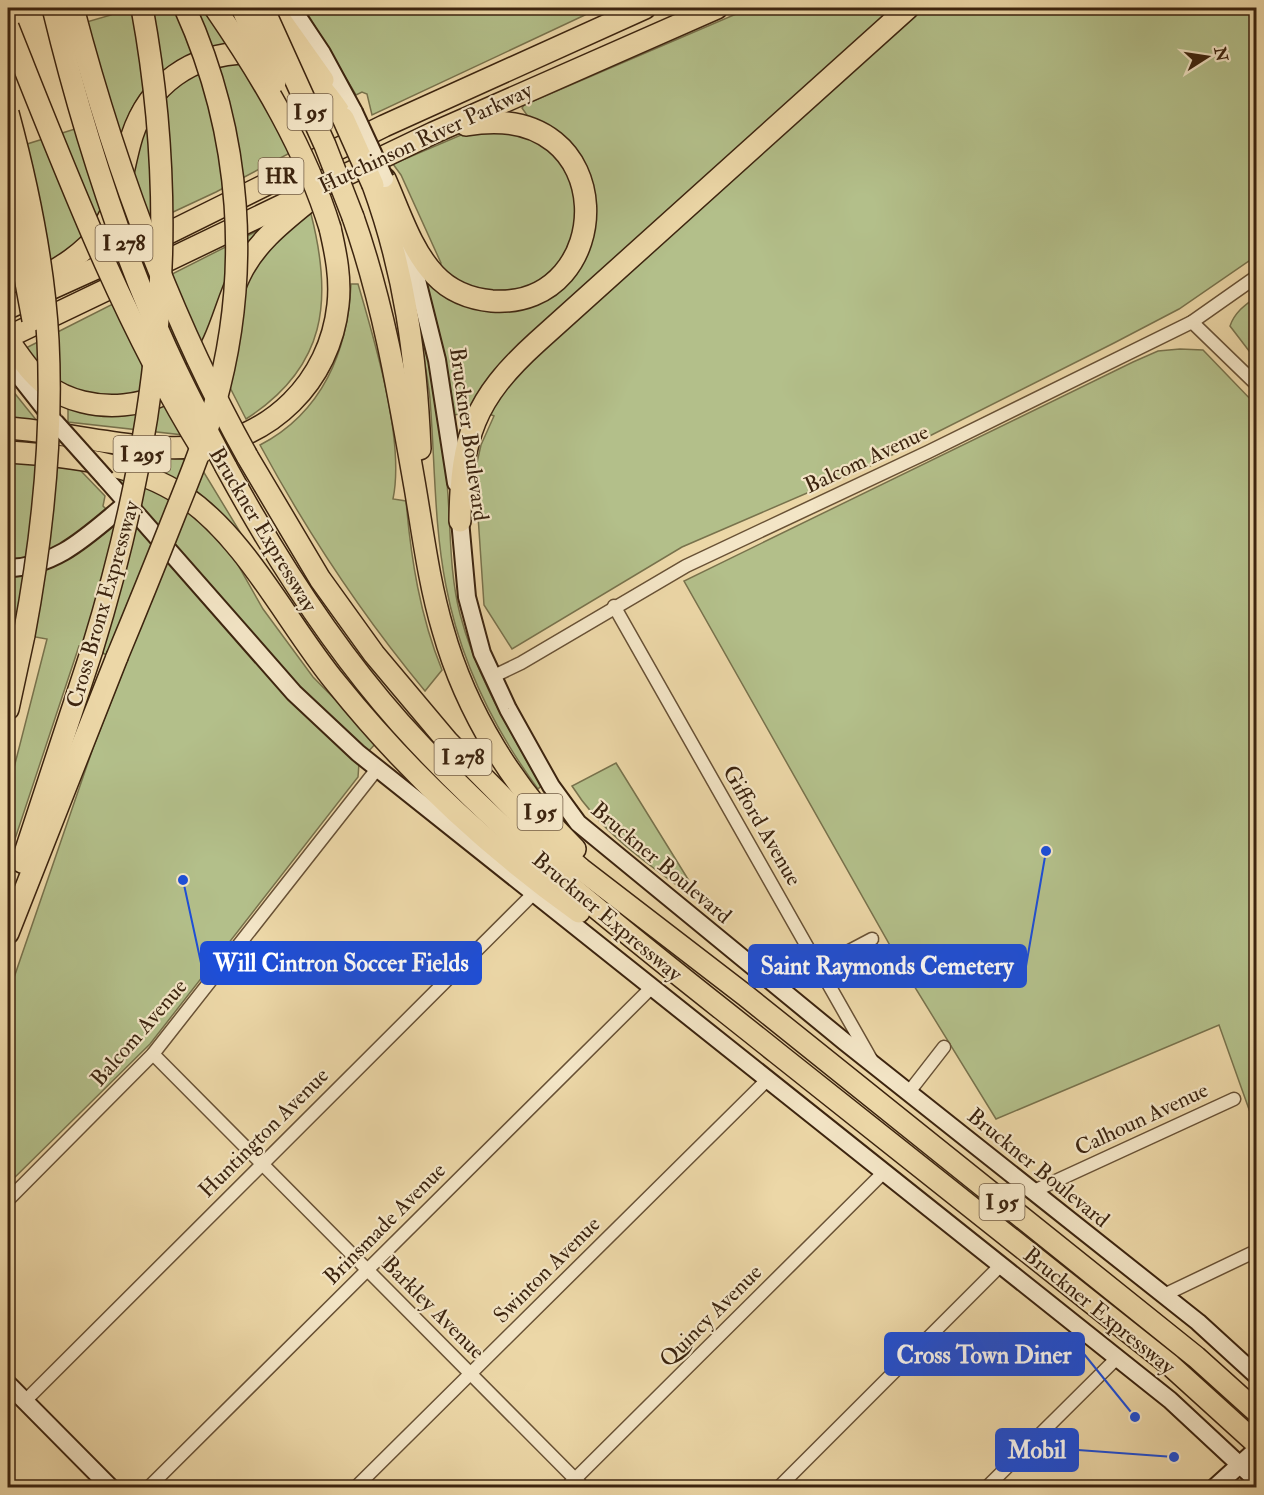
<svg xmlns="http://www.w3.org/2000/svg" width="1264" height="1495" font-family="'IM FELL Double Pica',serif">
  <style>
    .green { fill: #b3bf8a; stroke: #78724c; stroke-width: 1.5 }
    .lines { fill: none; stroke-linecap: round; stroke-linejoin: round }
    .street-casing { stroke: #685135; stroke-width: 15 }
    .secondary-casing { stroke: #3c240f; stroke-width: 20 }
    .highway-casing { stroke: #3c240f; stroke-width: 24 }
    .street { stroke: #f3e5c6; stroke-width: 12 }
    .secondary { stroke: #f3e5c6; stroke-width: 16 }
    .highway { stroke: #ecd7a7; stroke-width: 21 }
    .secondary-bridge-casing { stroke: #3c240f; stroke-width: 20; stroke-linecap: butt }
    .highway-bridge-casing { stroke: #3c240f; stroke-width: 24; stroke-linecap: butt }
    .secondary-bridge { stroke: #f3e5c6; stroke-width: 16 }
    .highway-bridge { stroke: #ecd7a7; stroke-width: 21 }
    .labels { text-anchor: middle; stroke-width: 4.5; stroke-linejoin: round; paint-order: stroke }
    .shield { fill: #f3e5c6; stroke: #735e46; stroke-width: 1.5 }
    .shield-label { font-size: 21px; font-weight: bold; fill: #3c240f }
    .street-label { font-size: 22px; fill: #3c240f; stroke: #f3e5c6 }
    .leader { fill: none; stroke: #1d4ed8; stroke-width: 2 }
    .callout-dot { fill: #1d4ed8; stroke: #f3e5c6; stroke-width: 2 }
    .callout { fill: #1d4ed8; stroke: #1d4ed8; stroke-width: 2 }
    .callout-label { font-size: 24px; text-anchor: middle; font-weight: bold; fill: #fff }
  </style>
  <rect width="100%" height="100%" fill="#ecd7a7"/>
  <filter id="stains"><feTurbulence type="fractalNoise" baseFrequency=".00333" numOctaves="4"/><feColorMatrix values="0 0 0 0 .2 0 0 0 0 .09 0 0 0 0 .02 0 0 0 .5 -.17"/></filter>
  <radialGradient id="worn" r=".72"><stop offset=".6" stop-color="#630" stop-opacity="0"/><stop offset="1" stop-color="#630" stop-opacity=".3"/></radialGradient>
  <g class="green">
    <path d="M112,8H228L240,35L235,44C187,46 140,78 125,125C114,159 113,194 94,225C76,255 37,272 8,290V96L27,144L91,124L66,28L111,15Z"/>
    <polygon points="304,8 585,8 585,15 372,115 367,94 362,92 356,95"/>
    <polygon points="750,8 899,8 467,413 454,415 439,332 425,277 518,305 589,240 552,130 529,118 522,108 524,105"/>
    <polygon points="917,8 1256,8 1256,256 1179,309 1114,343 872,465 682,547 512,649 484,605 475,471 481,445 494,416 487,413 515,372"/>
    <path d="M241,62L289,150L288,154L216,192L109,242L107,237C127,178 140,101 200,71C212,65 228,64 241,62Z"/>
    <polygon points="468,132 529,134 568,168 579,222 560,264 529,288 479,292 438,271 441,263 401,175 393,164"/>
    <path d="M311,214C333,300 327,367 246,419L218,364L255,259L304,216Z"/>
    <polygon points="271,224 205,343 183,373 130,396 86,394 55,380 24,349"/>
    <path d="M351,284H358C375,342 405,441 393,499L406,501C411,559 420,616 442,670L425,691C362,615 307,532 260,445C322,413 348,351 351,284Z"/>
    <path d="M1256,297V360L1230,326C1235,312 1245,305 1256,297Z"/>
    <path d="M415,309C432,365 443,425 447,483C451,526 449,572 460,614C476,676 510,731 541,786L538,789C494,729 460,660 446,586C434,525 435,462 430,399C427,369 420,339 415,309Z"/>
    <polygon points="1180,349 1203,350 1256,405 1256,1129 1219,1025 996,1119 900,963 684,581 1133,362 1158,351"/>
    <polygon points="8,385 37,421 8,417"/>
    <polygon points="68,404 168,405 184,435 68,422"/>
    <polygon points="94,449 197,461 240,532 94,454"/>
    <path d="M8,461L80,470L105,496L103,506L107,510C71,538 54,555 8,561Z"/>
    <polygon points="115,477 152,487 183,505 214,535 234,558 263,609 313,677 377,742 367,753 312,702"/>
    <polygon points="121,519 133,523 359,763 358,777 150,1044 8,1184 8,995 93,748 127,661 79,646 8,860 8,791 47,639 8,632 8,575 48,568 62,562"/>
    <path d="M616,763L704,905C657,870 604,837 572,786Z"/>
  </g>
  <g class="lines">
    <defs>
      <g id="street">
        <polyline points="1192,322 1256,384"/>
        <polyline points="614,606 872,1061"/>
        <polyline points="492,677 521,663 686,566 928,452 1192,322 1256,277"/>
        <polyline points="819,967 872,939"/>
        <polyline points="153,1054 584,1488"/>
        <polyline points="909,1092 944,1047"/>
        <polyline points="1034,1191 1234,1099"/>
        <polyline points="8,1200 153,1054 377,769"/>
        <polyline points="1164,1295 1256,1251"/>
        <polyline points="25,1401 533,894"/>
        <polyline points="148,1488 651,988"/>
        <polyline points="355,1488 767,1080"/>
        <polyline points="566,1488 883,1173"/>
        <polyline points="778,1488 1000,1266"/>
        <polyline points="986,1488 1117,1358"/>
      </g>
      <g id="secondary">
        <polyline points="292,8 322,53 354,112"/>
        <polyline points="408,244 437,360 456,483"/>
        <polyline points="8,362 52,418"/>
        <polyline points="106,479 294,693 358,753 1170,1400 1256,1480"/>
        <polyline points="459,509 467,597 482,653 508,709 551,786 578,823 845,1042 1198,1322 1256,1375"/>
        <path d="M8,568C58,567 90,533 127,503"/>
        <polyline points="8,1384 111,1488"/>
        <polyline points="1214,1488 1256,1450"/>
      </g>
      <g id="highway">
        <polyline points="272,8 323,80"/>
        <path d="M385,179C399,210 411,250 435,275C450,291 471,299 492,301C618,310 624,97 466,125"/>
        <path d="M373,185C405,273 416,355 420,449"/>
        <path d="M353,217C384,305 399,396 415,487C423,534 429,583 443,630C466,712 514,789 575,849"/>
        <path d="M28,286C54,271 83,256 101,231C121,202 122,168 132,136C149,84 192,54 246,53C291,52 320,81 343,118"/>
        <polyline points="8,308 112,261 384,126 645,8"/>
        <polyline points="8,337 433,133 717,8"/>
        <path d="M8,340C19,355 30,373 46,385C89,417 161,411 196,370C219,344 225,305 240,275C255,243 284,221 311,199"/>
        <path d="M8,428C67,432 136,452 194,447C270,441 330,381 338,305C341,279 336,254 330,228"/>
        <path d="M8,452C69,456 133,462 185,497C247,539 288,625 336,683C406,770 488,847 579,912"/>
        <polyline points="247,456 320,579 374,654 448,742 529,824 581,869 746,996 1196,1357 1256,1411"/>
        <path d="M226,467C276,559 331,645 400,723C512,848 647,949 777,1053C908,1157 1039,1261 1170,1365L1256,1443"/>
        <path d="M460,521C461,437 474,399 537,342L908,8"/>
        <polyline points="8,709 24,635"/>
        <polyline points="22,862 92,650"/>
        <polyline points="8,933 117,657"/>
      </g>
    </defs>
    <use href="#street" class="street-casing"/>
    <use href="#secondary" class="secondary-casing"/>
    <use href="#highway" class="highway-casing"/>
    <use href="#street" class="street"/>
    <use href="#secondary" class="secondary"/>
    <use href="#highway" class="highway"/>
    <defs>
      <g id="secondary-bridge">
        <polyline points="354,112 385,179"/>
        <polyline points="55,422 106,479"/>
      </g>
      <g id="highway-bridge">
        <path d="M53,8C78,111 109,213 150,311C172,365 199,416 226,467"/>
        <path d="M73,8C114,164 168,314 247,456"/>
        <path d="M215,8C261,75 306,150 330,228"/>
        <polyline points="242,8 275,82"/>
        <polyline points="263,8 325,145 353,217"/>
        <path d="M8,27C66,172 121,318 203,451"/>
        <path d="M8,113C28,187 44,264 48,341C53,439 42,539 24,635"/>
        <polyline points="343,118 373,185"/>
        <polyline points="8,186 33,320"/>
        <path d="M92,650C158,436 183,229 142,8"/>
        <path d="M117,657C137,609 156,562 175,514C189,479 204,444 214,407C252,274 242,134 185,8"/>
      </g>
    </defs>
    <use href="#secondary-bridge" class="secondary-bridge-casing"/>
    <use href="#highway-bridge" class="highway-bridge-casing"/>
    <use href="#secondary-bridge" class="secondary-bridge"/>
    <use href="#highway-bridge" class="highway-bridge"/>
  </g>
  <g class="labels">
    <g class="shield">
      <rect x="287.5" y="94" width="45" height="36" rx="4.5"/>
      <rect x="258.5" y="158" width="45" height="36" rx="4.5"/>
      <rect x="95.5" y="225" width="57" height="36" rx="4.5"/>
      <rect x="113.5" y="436" width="57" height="36" rx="4.5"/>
      <rect x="434.5" y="739" width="57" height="36" rx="4.5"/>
      <rect x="517.5" y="794" width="45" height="36" rx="4.5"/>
      <rect x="979.5" y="1184" width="45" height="36" rx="4.5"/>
    </g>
    <g class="shield-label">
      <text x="310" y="119">I 95</text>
      <text x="281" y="183">HR</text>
      <text x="124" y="250">I 278</text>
      <text x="142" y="461">I 295</text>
      <text x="463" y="764">I 278</text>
      <text x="540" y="819">I 95</text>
      <text x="1002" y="1209">I 95</text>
    </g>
    <g class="street-label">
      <text transform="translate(425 137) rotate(-25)" y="8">Hutchinson River Parkway</text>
      <text transform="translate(470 434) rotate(82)" y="8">Bruckner Boulevard</text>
      <text transform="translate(866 458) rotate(-25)" y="8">Balcom Avenue</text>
      <text transform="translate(264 529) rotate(59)" y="8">Bruckner Expressway</text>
      <text transform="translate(102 604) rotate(-74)" y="8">Cross Bronx Expressway</text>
      <text transform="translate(763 825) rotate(60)" y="8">Gifford Avenue</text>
      <text transform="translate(662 862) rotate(40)" y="8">Bruckner Boulevard</text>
      <text transform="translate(608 916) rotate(40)" y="8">Bruckner Expressway</text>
      <text transform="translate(138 1032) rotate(-49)" y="8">Balcom Avenue</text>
      <text transform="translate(1141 1118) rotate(-25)" y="8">Calhoun Avenue</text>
      <text transform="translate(263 1132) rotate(-45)" y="8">Huntington Avenue</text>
      <text transform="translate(1039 1167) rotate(39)" y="8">Bruckner Boulevard</text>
      <text transform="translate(384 1223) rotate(-45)" y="8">Brinsmade Avenue</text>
      <text transform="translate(546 1269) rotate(-45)" y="8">Swinton Avenue</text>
      <text transform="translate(434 1307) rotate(45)" y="8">Barkley Avenue</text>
      <text transform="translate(1100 1310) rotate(39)" y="8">Bruckner Expressway</text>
      <text transform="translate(710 1315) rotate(-45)" y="8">Quincy Avenue</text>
    </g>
  </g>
  <path class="leader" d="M183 880L201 963M1046 851L1026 966M1135 1417L1084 1354M1174 1457L1078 1450"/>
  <g class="callout-dot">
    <circle cx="183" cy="880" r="6"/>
    <circle cx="1046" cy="851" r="6"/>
    <circle cx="1135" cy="1417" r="6"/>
    <circle cx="1174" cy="1457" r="6"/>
  </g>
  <g class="callout">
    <rect x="201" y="942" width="280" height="42" rx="6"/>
    <rect x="749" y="945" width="277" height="42" rx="6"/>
    <rect x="885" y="1333" width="199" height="42" rx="6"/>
    <rect x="996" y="1429" width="82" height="42" rx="6"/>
  </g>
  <g class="callout-label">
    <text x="341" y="971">Will Cintron Soccer Fields</text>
    <text x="887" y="974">Saint Raymonds Cemetery</text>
    <text x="984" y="1363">Cross Town Diner</text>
    <text x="1037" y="1458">Mobil</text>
  </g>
  <rect width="1264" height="1495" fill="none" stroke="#ecd7a7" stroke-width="30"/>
  <rect x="9" y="9" width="1246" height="1477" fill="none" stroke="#3c240f" stroke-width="3"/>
  <rect x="15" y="15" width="1234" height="1465" fill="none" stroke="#3c240f" stroke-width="1.5"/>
  <g transform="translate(1207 57) rotate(78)" stroke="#f3e5c6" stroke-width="4.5" paint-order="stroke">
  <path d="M0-4.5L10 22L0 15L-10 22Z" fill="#3c240f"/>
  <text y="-9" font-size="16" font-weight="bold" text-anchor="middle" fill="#3c240f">N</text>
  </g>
  <rect width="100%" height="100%" filter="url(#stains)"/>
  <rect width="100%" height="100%" fill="url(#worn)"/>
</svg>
